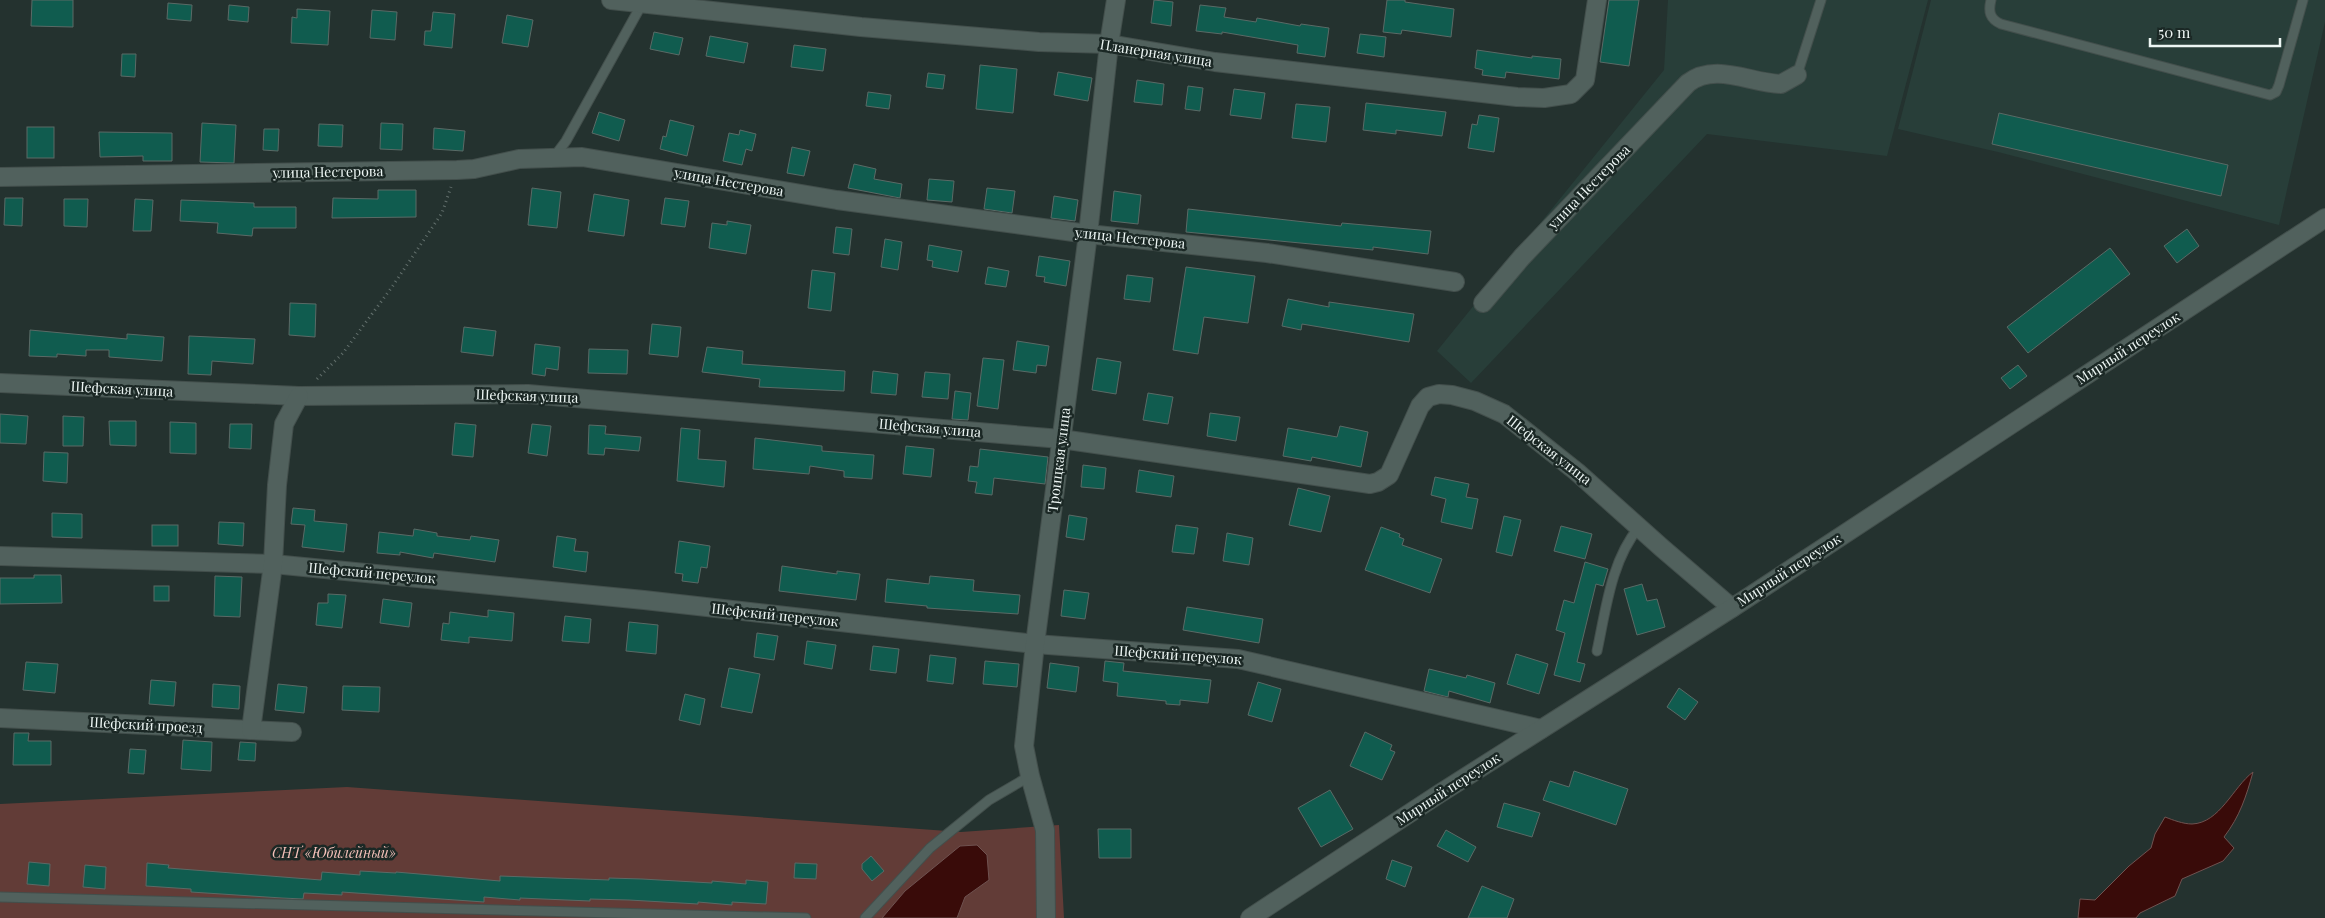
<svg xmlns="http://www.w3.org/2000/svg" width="2325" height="918" font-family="'Playfair Display',serif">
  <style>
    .built { fill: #283e39 }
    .green { fill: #623c37 }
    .water { fill: #390b09; stroke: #6f5250 }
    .building { fill: #105c4f; stroke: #5a6a66 }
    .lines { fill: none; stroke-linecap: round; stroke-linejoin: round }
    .lane-casing { stroke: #434f4c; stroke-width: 11 }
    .street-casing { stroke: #434f4c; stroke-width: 20 }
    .path { stroke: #63706d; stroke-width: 3; stroke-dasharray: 1 4; stroke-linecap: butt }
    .lane { stroke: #51615d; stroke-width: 9 }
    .street { stroke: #51615d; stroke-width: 18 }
    .labels { text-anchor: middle; stroke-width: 5; stroke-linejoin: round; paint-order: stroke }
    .street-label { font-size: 14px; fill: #edf6f4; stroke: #1b2825 }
    .park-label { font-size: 14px; font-style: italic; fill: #f6c1ba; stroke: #1b2825 }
  </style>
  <rect width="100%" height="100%" fill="#24322f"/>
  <g class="built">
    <polygon points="1668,0 1928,0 1887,156 1707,134 1471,383 1437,351 1664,70"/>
    <polygon points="1931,0 2325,0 2325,22 2279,225 1998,152 1898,129"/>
  </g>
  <polygon class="green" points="347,787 961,832 1059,825 1064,918 0,918 0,804"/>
  <g class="water">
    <path d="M2253,772C2246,797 2240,816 2224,837L2234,848L2223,861L2182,879L2175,896L2140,913L2136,918H2078L2080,899L2095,900L2129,866L2151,848L2155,834L2165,817C2173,820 2183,824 2192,824C2220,823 2233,787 2253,772Z"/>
    <polygon points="977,845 987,855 989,880 965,897 957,918 882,918 905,891 960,846"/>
  </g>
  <g class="building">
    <polygon points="32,0 73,0 73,27 31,26"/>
    <polygon points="1154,0 1173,2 1171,26 1151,23"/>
    <polygon points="1387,0 1405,0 1405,2 1454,9 1451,37 1402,30 1401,34 1383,32"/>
    <polygon points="1609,0 1639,0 1629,66 1600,62"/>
    <polygon points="168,3 192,5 191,21 167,19"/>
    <polygon points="229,5 249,7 248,22 228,20"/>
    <polygon points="1200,5 1226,8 1224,17 1256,22 1257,18 1300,26 1301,24 1329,28 1325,57 1297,53 1298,45 1222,32 1222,34 1196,31"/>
    <polygon points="297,9 330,11 328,45 291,43 292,17 297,18"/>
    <polygon points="372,10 397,12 395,40 370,38"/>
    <polygon points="433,12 455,14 452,48 424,45 425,31 431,31"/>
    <polygon points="507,15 533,20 528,47 502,43"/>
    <polygon points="654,32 683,38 679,55 650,49"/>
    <polygon points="1360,34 1386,37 1384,57 1357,53"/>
    <polygon points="710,36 748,43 744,63 706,56"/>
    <polygon points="794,45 826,49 823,71 791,67"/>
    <polygon points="1477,50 1532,58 1532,56 1561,59 1559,79 1506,72 1505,78 1482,75 1483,70 1475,68"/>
    <polygon points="122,54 136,54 135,77 121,76"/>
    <polygon points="980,65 1017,69 1013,113 976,109"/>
    <polygon points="1058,72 1092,78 1088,101 1054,95"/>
    <polygon points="928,73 945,75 943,89 926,87"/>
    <polygon points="1137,80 1164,84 1162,105 1134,102"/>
    <polygon points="1188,86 1203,88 1200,111 1185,109"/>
    <polygon points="1234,89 1265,93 1261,119 1230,115"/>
    <polygon points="868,92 891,95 889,109 866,106"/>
    <polygon points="1366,103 1446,112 1442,136 1396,130 1396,134 1363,130"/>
    <polygon points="1296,104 1330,107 1326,142 1292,138"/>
    <polygon points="599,112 625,120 619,141 592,133"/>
    <polygon points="1999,113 2228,165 2221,196 1992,144"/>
    <polygon points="1479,115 1499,118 1494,152 1468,148 1472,124 1477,125"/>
    <polygon points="670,120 694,126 687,156 660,149 663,136 666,137"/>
    <polygon points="202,123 236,125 234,163 200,162"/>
    <polygon points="381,123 403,124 402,150 380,149"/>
    <polygon points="319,124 343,125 342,147 318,146"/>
    <rect x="27" y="127" width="27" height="31"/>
    <polygon points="434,128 465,131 463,151 433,149"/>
    <polygon points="264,129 279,129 278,151 263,150"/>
    <polygon points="740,130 756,134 752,151 746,149 742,165 723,161 729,133 739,135"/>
    <polygon points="99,132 172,133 172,161 143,161 143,156 100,157"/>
    <polygon points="792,147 810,151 804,176 787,173"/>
    <polygon points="854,164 876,169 874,179 902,184 900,198 848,188"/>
    <polygon points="929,179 954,181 952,202 927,200"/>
    <polygon points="532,188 561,192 557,228 528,225"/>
    <polygon points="987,188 1015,191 1012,213 984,209"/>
    <polygon points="378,190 416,190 416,217 332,218 333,198 378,199"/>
    <polygon points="1114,191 1141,195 1138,224 1111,221"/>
    <polygon points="594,194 629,200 624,236 588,231"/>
    <polygon points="1054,196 1078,200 1075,221 1051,218"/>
    <polygon points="5,198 23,198 22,226 4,225"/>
    <polygon points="665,198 689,201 685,227 661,224"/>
    <polygon points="64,199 88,199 87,227 64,226"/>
    <polygon points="135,199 153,200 151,231 133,231"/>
    <polygon points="181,200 254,203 254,207 296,207 296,228 253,228 252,236 217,233 218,223 180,221"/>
    <polygon points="1188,209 1341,226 1342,223 1431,231 1428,254 1373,247 1373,250 1186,232"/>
    <polygon points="727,221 751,225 746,254 709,248 712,223 727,225"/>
    <polygon points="836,227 852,229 849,255 833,253"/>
    <polygon points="2187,229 2199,246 2177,263 2164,246"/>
    <polygon points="885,239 902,242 898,270 881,267"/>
    <polygon points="929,245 962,251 958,272 932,267 933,261 927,260"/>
    <polygon points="2110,248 2130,274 2028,353 2007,327"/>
    <polygon points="1039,256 1070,261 1066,286 1044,282 1045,277 1036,276"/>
    <polygon points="988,267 1009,271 1006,287 985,284"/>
    <polygon points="1186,267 1255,276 1248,323 1204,317 1198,354 1173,350"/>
    <polygon points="812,270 835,273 831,311 808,308"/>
    <polygon points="1127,275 1153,278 1150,302 1124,299"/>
    <polygon points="1288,299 1329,307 1329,302 1414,314 1409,342 1302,324 1301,330 1282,326"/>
    <polygon points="290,303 316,304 315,337 289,335"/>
    <polygon points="652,324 681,327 678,357 649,354"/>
    <polygon points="464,327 496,331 493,356 461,352"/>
    <polygon points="30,330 127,339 127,334 164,337 162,361 109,357 109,350 86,350 86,356 57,354 57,357 29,356"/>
    <polygon points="189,336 255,339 253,364 212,361 211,375 188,374"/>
    <polygon points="1017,341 1049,346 1046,366 1037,365 1036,373 1013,370"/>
    <polygon points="535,344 560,347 558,370 546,368 545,376 532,374"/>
    <polygon points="707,347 743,351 742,364 845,371 844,391 759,387 760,379 702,372"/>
    <polygon points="589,349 628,350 627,374 588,373"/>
    <polygon points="983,358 1004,360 998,409 977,406"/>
    <polygon points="1097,358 1121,362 1116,394 1092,390"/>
    <polygon points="2018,365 2027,376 2010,389 2001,378"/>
    <polygon points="873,371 898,374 896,395 871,393"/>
    <polygon points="925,372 950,374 948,399 922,397"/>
    <polygon points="955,391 971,393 968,420 952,419"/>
    <polygon points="1148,393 1173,397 1168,424 1143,420"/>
    <polygon points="1210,413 1240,417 1236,441 1207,436"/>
    <polygon points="0,414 28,416 26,444 0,443"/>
    <polygon points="63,416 84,417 83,446 63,446"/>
    <polygon points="109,421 136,421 136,446 110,445"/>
    <polygon points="170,422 196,423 196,454 170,453"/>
    <polygon points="455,423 476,425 473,457 452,455"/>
    <polygon points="230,424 252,424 251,449 229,448"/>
    <polygon points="532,424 551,426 547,456 528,453"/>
    <polygon points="589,425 606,426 605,434 641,437 639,451 605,448 604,455 588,454"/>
    <polygon points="1340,426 1368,432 1361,467 1312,457 1311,461 1283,456 1288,428 1337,437"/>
    <polygon points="681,428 700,430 698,459 726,461 724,487 677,481"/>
    <polygon points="755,438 822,446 822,451 874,455 872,479 844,477 844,471 810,466 809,474 753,469"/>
    <polygon points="906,446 934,449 931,477 903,474"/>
    <polygon points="980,449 1048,457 1045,484 994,478 992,495 975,493 977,482 968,481 970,466 978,467"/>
    <polygon points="44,452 68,453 67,483 43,481"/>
    <polygon points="1083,465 1106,468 1104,489 1081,487"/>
    <polygon points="1139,470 1174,476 1171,497 1136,492"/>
    <polygon points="1435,477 1469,484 1466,497 1478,499 1472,529 1441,522 1446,499 1431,495"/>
    <polygon points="1298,488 1330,496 1321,532 1289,525"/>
    <polygon points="293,508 315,510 314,521 347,524 344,552 302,547 305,525 291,524"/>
    <polygon points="52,513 82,514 82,538 52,537"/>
    <polygon points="1069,515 1087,518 1084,540 1066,537"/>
    <polygon points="1504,516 1521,520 1512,556 1496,552"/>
    <polygon points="219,522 244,523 243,546 218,544"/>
    <rect x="152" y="525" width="26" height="21"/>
    <polygon points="1176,525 1198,528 1194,554 1172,552"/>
    <polygon points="1561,526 1592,534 1585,559 1554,551"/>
    <polygon points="1381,527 1400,534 1399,537 1404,539 1402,545 1442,559 1430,593 1365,570"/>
    <polygon points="414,529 437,533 437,536 470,540 471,536 499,540 495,562 434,553 433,558 400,552 400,555 377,553 379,532 413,536"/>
    <polygon points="1227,533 1253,538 1249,565 1223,561"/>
    <polygon points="557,536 576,539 574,551 588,552 586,572 553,567"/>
    <polygon points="679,541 710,546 707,568 701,567 698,583 682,581 683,574 675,573"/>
    <polygon points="1585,562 1608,569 1603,586 1596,584 1577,662 1585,664 1580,682 1554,675 1565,633 1556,630 1564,600 1574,603"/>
    <polygon points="782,566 837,574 837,571 860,574 856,600 779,591"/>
    <polygon points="34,575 61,575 62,603 0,604 0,578 34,578"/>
    <polygon points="215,576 242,577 240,617 214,616"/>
    <polygon points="930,576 974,580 973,591 1020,595 1018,614 927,608 927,606 885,602 887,579 929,584"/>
    <polygon points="1642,584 1647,601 1657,599 1665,627 1637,635 1624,589"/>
    <rect x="154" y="586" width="15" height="15"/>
    <polygon points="1064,590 1089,593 1085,619 1061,616"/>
    <polygon points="328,594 346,595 342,628 316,625 318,603 328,603"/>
    <polygon points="383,599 412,603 409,627 380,623"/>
    <polygon points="1187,607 1263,619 1259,643 1183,630"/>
    <polygon points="488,610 514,613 512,641 469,637 469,643 441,640 443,623 449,624 450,612 488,617"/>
    <polygon points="565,616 591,619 589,643 562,641"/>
    <polygon points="629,622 658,625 656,654 626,651"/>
    <polygon points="757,633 778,636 774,660 754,657"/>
    <polygon points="807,641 836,645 832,669 804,664"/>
    <polygon points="873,646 899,649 896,673 870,670"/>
    <polygon points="1516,654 1548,664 1539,694 1507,684"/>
    <polygon points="930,655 956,658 953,684 927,681"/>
    <polygon points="985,661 1019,664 1017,687 983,684"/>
    <polygon points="1105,661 1124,663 1123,671 1211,680 1208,703 1180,700 1180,705 1166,704 1166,701 1117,696 1118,683 1103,681"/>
    <polygon points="26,662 58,664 55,693 23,690"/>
    <polygon points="1050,663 1079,667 1076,692 1047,688"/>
    <polygon points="729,668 760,674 752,713 721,707"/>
    <polygon points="1429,669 1466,678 1467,675 1495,683 1490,703 1449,691 1448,697 1424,691"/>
    <polygon points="151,680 176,682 174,706 149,704"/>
    <polygon points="1258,682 1281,689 1272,722 1248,715"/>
    <polygon points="213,684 240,686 239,709 212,707"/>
    <polygon points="278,684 307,687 304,713 275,710"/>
    <polygon points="343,686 380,687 379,712 342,710"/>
    <polygon points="1679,688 1698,702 1685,720 1667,707"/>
    <polygon points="685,694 705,699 700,725 679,720"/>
    <polygon points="1365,732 1392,745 1390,750 1395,752 1382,780 1350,766"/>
    <polygon points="14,733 29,733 28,741 51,741 51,765 13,765"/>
    <polygon points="183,740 212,742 211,771 181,769"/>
    <polygon points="240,742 256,743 255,761 238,760"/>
    <polygon points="130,749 146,750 144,774 128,773"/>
    <polygon points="1574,771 1628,789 1616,825 1543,800 1550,781 1569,787"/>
    <polygon points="1330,790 1353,829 1321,847 1298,808"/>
    <polygon points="1504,803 1540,813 1532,837 1497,827"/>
    <polygon points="1098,829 1131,829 1131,858 1099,858"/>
    <polygon points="1446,830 1476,847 1468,862 1437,846"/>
    <polygon points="871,856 884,871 872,881 862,869 862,864"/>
    <polygon points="1392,860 1412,867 1405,887 1386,879"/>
    <polygon points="29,862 50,864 49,886 27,884"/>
    <polygon points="147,863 169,865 168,868 321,880 322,872 360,875 360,871 396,873 396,872 500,881 500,876 609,880 609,878 642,879 712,883 712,881 746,884 746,880 768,882 766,904 732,902 732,905 698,902 698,904 629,900 590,899 590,901 520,898 520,900 484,897 484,902 342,892 342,895 304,893 303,899 282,898 191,892 191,889 146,886"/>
    <polygon points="795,863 817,864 816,879 794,878"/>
    <polygon points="85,865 106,867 105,889 83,887"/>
    <polygon points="1482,886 1514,899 1507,918 1468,918"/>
  </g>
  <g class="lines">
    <defs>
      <g id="lane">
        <path d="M1991,0C1988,12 1990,19 2001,24L2270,95L2276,92L2279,85L2303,0"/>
        <polyline points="1797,75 1821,0"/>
        <polyline points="554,157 566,141 643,2"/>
        <path d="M1597,651C1606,609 1611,561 1639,527"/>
        <polyline points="0,897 806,918"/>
        <polyline points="865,918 930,848 989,800 1030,776"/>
      </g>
      <g id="street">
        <polyline points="611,0 861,27 1039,42 1109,44 1215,62 1517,97 1544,98 1571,94 1585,80 1597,0"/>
        <polyline points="0,177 457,170 474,169 519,159 582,157 837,200 1088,234 1267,253 1455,282"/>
        <path d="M1483,303L1522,257L1688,83C1715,62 1750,83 1781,84L1797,75"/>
        <polyline points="0,383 299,396 528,394 1061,439 1370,484 1378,482 1389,475 1420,406 1428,397 1439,394 1452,395 1475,401 1504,414 1577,472 1662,548 1732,608"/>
        <polyline points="0,556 273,564 644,600 1035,644 1238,659 1541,729"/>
        <polyline points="0,718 292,732"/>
        <polyline points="251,730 273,564 277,485 284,424 299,396"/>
        <polyline points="1046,918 1045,830 1030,776 1024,746 1035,644 1088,234 1109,44 1116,0"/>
        <polyline points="1250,918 1439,794 1732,608 2325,218"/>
      </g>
    </defs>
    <use href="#lane" class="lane-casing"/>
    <use href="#street" class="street-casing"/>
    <polyline class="path" points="317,379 343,353 392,287 442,213 451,187"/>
    <use href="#lane" class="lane"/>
    <use href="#street" class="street"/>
  </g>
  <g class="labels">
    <g class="street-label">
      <text transform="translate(1156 53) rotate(9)" y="5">Планерная улица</text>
      <text transform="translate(328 172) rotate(-1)" y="5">улица Нестерова</text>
      <text transform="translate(729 182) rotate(10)" y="5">улица Нестерова</text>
      <text transform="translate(1589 187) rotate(-46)" y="5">улица Нестерова</text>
      <text transform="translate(1130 238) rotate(6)" y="5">улица Нестерова</text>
      <text transform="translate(2128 348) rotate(-33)" y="5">Мирный переулок</text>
      <text transform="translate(122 389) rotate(3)" y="5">Шефская улица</text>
      <text transform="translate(527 396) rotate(2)" y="5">Шефская улица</text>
      <text transform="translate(930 428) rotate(5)" y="5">Шефская улица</text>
      <text transform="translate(1549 450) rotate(38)" y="5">Шефская улица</text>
      <text transform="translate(1059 460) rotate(-83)" y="5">Троицкая улица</text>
      <text transform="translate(1789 570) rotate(-33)" y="5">Мирный переулок</text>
      <text transform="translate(372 573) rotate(5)" y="5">Шефский переулок</text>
      <text transform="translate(775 615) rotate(6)" y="5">Шефский переулок</text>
      <text transform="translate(1178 655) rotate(4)" y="5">Шефский переулок</text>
      <text transform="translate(146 725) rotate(3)" y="5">Шефский проезд</text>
      <text transform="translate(1448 789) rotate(-33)" y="5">Мирный переулок</text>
    </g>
    <g class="park-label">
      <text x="334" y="858">СНТ «Юбилейный»</text>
    </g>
  </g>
  <path d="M2150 38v8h130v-8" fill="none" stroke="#edf6f4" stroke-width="2.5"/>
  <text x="2158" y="38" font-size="15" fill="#edf6f4" stroke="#1b2825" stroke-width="4" paint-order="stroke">50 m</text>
</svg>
